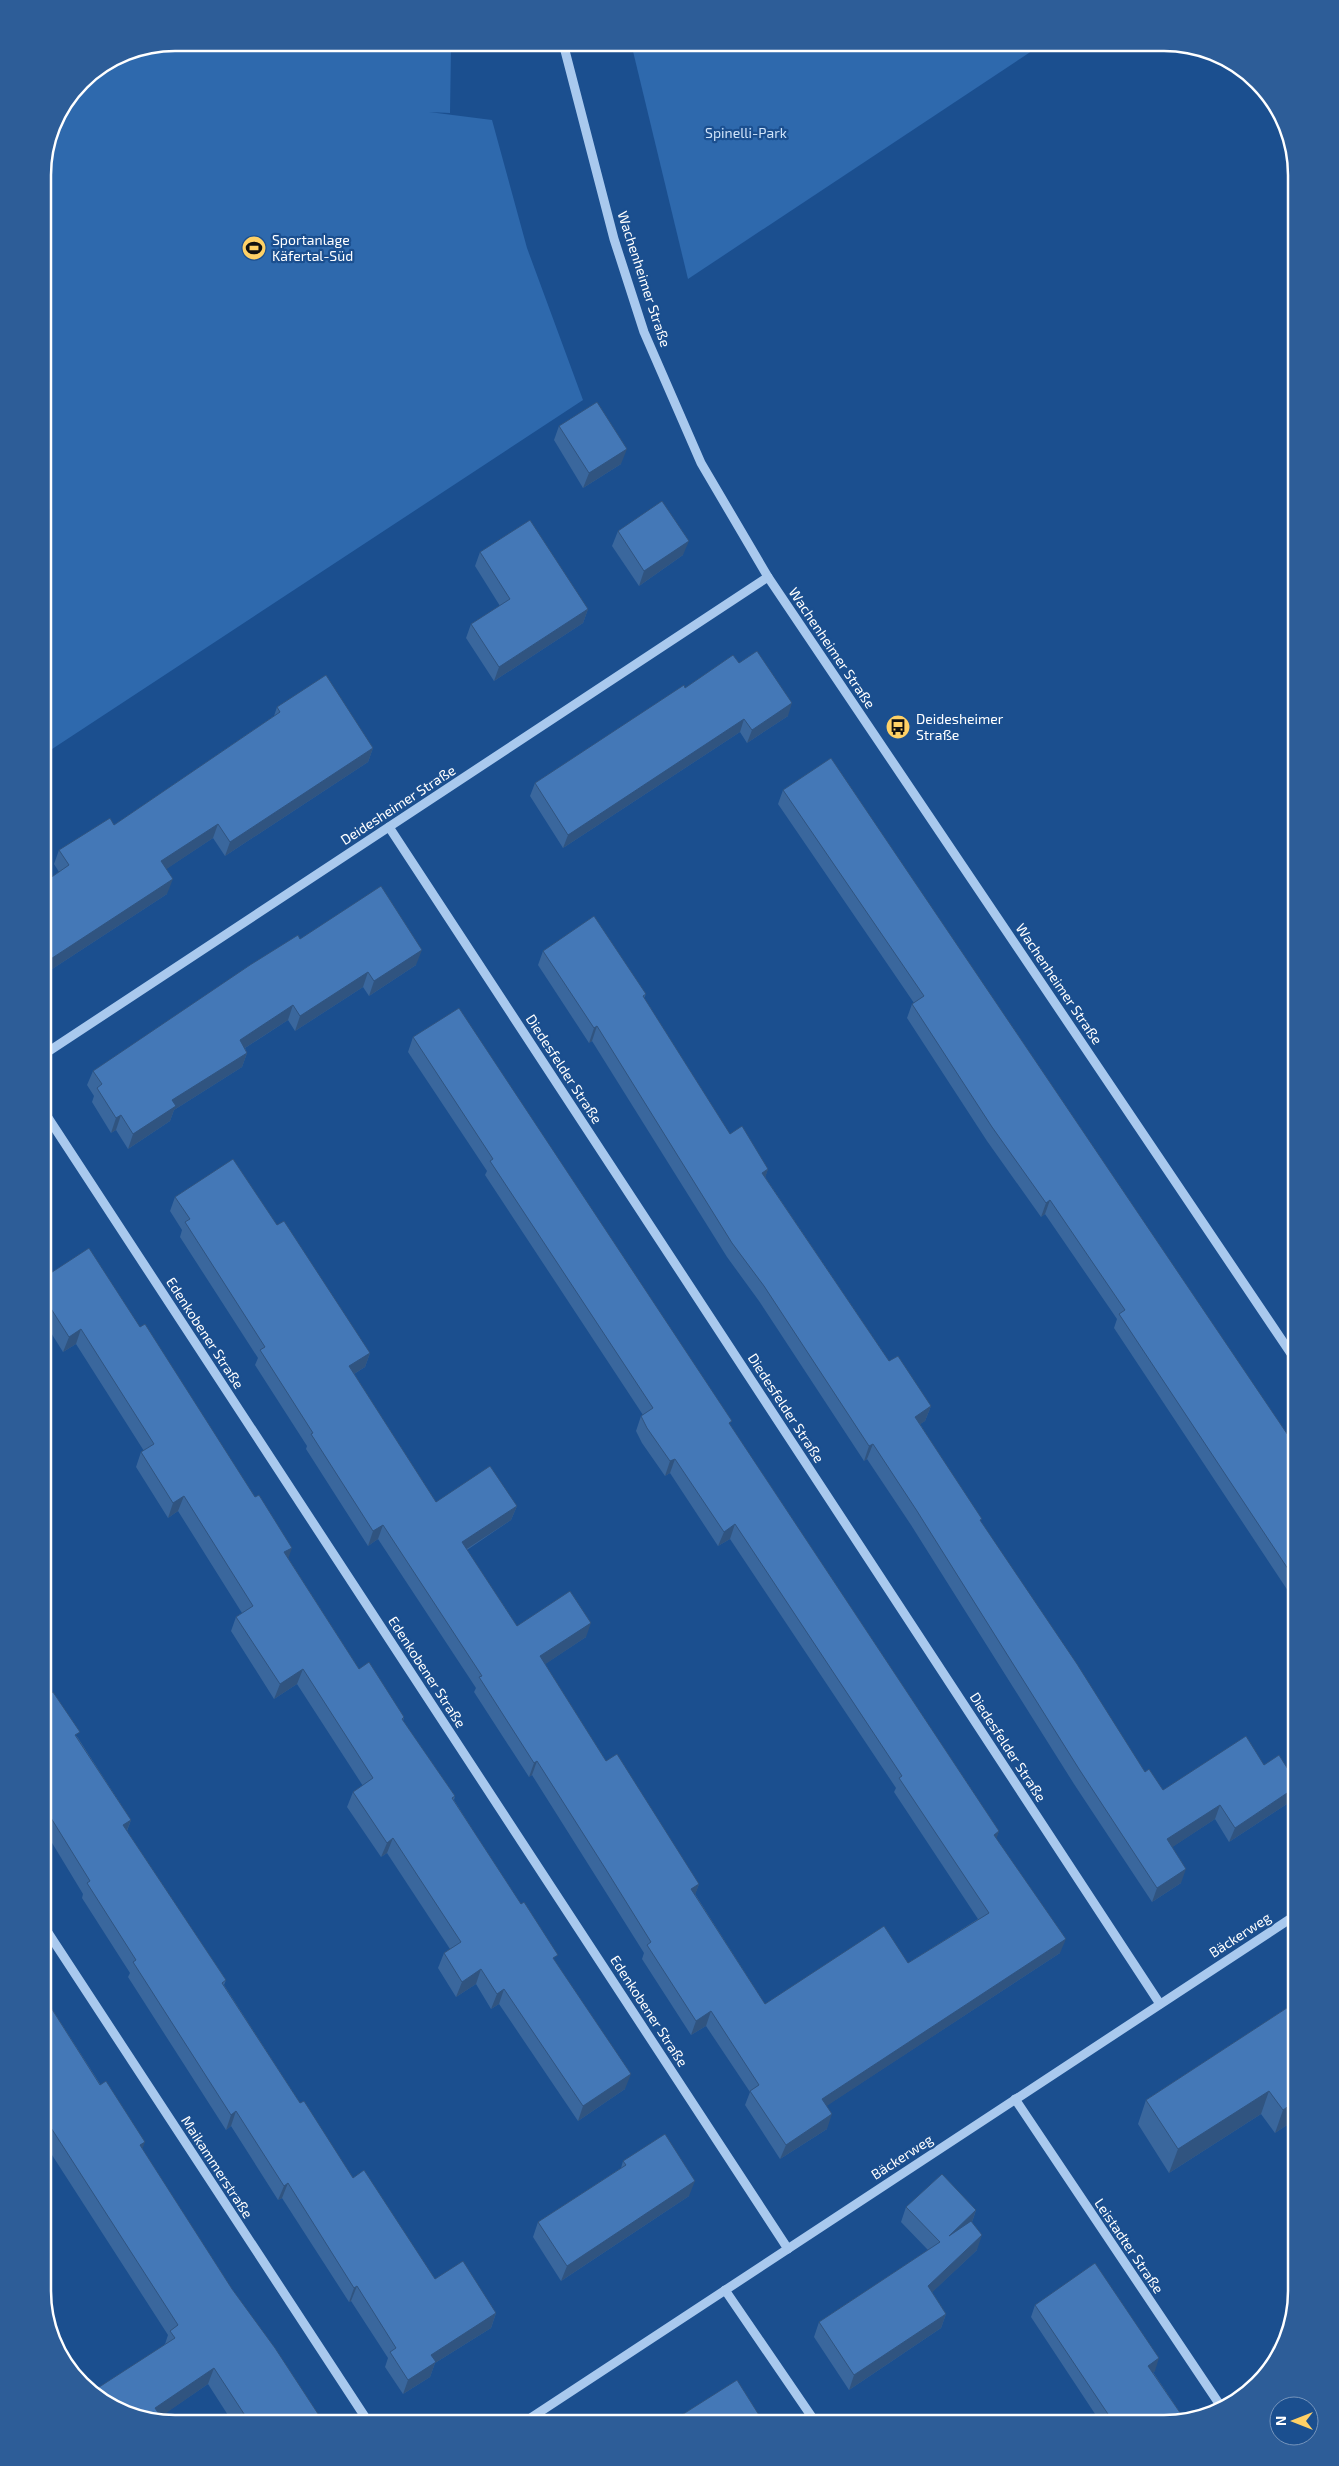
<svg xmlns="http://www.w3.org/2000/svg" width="1339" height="2466" font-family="'Exo 2',sans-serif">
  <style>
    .green { fill: #2e69ad }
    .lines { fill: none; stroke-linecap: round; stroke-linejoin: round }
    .minor { stroke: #a9c9ee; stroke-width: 9 }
    .wall { fill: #3a679d }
    .shaded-wall { fill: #305480 }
    .building { fill: #4478b7; stroke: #305480 }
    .labels { text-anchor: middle; stroke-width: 4.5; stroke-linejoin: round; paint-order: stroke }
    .park-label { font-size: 14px; fill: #cfe3fa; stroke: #1b4f8f }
    .poi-label { font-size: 14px; fill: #fff; stroke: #1b4f8f; text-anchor: start }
    .street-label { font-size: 14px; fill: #fff; stroke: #1b4f8f }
    .rim { fill: none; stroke: #fff; stroke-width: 2.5 }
  </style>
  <rect width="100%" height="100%" fill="#1b4f8f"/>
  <g class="green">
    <polygon points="175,43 459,43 458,48 451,48 450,113 429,112 492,120 527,248 583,400 43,755 43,167 53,124 81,81 125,52"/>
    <polygon points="631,43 1044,43 688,279"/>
  </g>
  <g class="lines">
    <g class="minor">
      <polyline points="563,43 614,239 644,332 701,463 768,577 1296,1361"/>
      <polyline points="389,827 1160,2004"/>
      <polyline points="43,1055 768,577"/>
      <polyline points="43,1110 788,2249"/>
      <polyline points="43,1925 369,2423"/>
      <polyline points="1015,2099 1222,2408"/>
      <polyline points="725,2290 816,2423"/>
      <polyline points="523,2423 1296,1915"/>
    </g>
  </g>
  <g class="wall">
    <polygon points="559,426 621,464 583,488 554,440"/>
    <polygon points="618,531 683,555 639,586 612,546"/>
    <polygon points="480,552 588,609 583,623 494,681 466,638 471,624 500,606 475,566"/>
    <polygon points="739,663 788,716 747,743 740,732 563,848 530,796 535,783 685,688"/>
    <polygon points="277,707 373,748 368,762 225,856 213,838 166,869 167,894 43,975 43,883 59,872 54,864 59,850 114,825 274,716"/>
    <polygon points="783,790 1296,1447 1296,1603 1114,1328 1117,1319 1045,1214 1041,1217 987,1141 907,1018 912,1004 914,1003 778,804"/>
    <polygon points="300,939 416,965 369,996 363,987 295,1031 288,1020 245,1048 247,1053 242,1067 174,1110 170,1121 128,1149 116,1130 111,1133 92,1102 94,1096 87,1085 93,1071"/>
    <polygon points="543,951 646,994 644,998 730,1134 768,1169 765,1177 889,1361 931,1406 925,1421 920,1424 981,1522 1145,1772 1163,1790 1264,1765 1296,1782 1296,1792 1293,1800 1229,1842 1215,1819 1172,1847 1181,1883 1152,1902 1074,1784 911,1525 867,1459 864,1461 759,1301 727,1257 592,1041 589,1043 538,965"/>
    <polygon points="413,1037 730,1425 999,1831 996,1838 1060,1953 826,2106 827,2129 780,2159 745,2105 750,2092 706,2026 691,2035 642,1959 644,1953 600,1883 532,1775 529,1777 474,1692 476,1688 378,1539 368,1546 306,1449 307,1446 255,1365 258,1358 180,1237 182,1230 170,1211 175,1197 277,1225 370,1353 365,1367 354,1374 436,1502 517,1506 511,1520 467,1550 517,1626 586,1637 545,1664 606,1761 699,1884 695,1894 765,2004 908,1963 978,1919 894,1792 896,1788 730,1539 718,1546 670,1473 665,1476 642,1443 636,1431 641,1416 643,1415 485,1175 487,1171 408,1052"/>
    <polygon points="43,1278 288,1558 359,1669 404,1717 403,1721 455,1796 454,1800 555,1961 625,2089 578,2121 499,2004 491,2009 476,1984 456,1997 438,1968 444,1953 450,1949 387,1853 381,1857 347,1807 353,1792 363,1786 297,1684 274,1699 231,1631 236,1617 242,1613 178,1511 168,1518 136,1467 141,1452 144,1451 76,1344 63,1352 43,1320"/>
    <polygon points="43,1699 78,1738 131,1820 127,1831 226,1980 224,1985 300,2103 353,2178 435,2279 496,2313 491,2328 435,2363 430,2377 403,2394 385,2367 388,2358 351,2301 349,2302 282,2198 278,2200 231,2126 226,2130 128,1977 130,1973 82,1898 83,1894 43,1828"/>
    <polygon points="43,1995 232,2289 324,2423 233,2423 208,2384 161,2416 101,2401 165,2344 168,2335 43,2141"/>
    <polygon points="1296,2002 1296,2119 1275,2133 1261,2114 1169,2173 1138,2124 1146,2100"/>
    <polygon points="623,2161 689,2196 561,2281 533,2237 538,2222 621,2168"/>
    <polygon points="906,2207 976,2210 972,2222 977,2250 932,2292 946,2314 941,2328 849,2390 814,2337 819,2322 928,2250 901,2222"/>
    <polygon points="1035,2305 1155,2371 1153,2372 1183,2417 1198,2417 1164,2424 1101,2423 1031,2317"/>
    <polygon points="1282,2339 1274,2364 1264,2373 1263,2372 1273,2345"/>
  </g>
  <g class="shaded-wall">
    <polygon points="323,43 460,43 458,48 322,45"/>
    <polygon points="627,449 621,464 583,488 589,473"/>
    <polygon points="689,541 683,555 639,586 644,571"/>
    <polygon points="588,609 583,623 494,681 499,667"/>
    <polygon points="792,703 788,716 747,743 752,730"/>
    <polygon points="744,719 740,732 563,848 568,835"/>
    <polygon points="373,748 368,762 225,856 230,842"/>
    <polygon points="218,824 213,838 156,876 161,861"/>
    <polygon points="173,879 167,894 43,975 43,964"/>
    <polygon points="422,950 416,965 369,996 374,981"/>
    <polygon points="368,972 363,987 295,1031 300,1016"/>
    <polygon points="293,1005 288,1020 234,1055 240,1040"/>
    <polygon points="597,1026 592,1041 589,1043 594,1028"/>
    <polygon points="247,1053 242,1067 174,1110 170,1121 128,1149 133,1134 172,1100"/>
    <polygon points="121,1115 116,1130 111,1133 116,1118"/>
    <polygon points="768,1169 763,1184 762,1173"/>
    <polygon points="47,1181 43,1191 43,1183"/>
    <polygon points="1050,1200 1045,1214 1041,1217 1046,1203"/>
    <polygon points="81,1329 76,1344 63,1352 69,1337"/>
    <polygon points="370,1353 365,1367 344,1380 349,1366"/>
    <polygon points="931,1406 925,1421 910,1431 915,1417"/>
    <polygon points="873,1444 867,1459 864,1461 869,1446"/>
    <polygon points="675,1459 670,1473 665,1476 670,1461"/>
    <polygon points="184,1496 178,1511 168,1518 173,1503"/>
    <polygon points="517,1506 511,1520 456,1556 462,1542"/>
    <polygon points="735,1524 730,1539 718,1546 724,1532"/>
    <polygon points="383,1525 378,1539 368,1546 373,1531"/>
    <polygon points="292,1548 287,1562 284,1552"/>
    <polygon points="591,1623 586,1637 535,1671 540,1656"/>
    <polygon points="303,1669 297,1684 274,1699 280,1684"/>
    <polygon points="537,1761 532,1775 529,1777 534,1763"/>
    <polygon points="1296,1787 1296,1792 1293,1800 1229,1842 1235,1828"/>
    <polygon points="1220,1805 1215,1819 1162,1854 1167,1839"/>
    <polygon points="131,1820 125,1835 123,1825"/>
    <polygon points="999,1831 994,1846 994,1835"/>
    <polygon points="393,1838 387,1853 381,1857 387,1843"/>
    <polygon points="1186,1869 1181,1883 1152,1902 1157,1888"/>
    <polygon points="699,1884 694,1898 691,1889"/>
    <polygon points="1066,1939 1060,1953 816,2113 822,2099"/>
    <polygon points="481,1969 476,1984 456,1997 462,1982"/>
    <polygon points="504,1989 499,2004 491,2009 497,1994"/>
    <polygon points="711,2011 706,2026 691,2035 696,2021"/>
    <polygon points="631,2074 625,2089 578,2121 583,2106"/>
    <polygon points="1269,2091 1261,2114 1169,2173 1178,2149"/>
    <polygon points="1296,2101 1296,2119 1275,2133 1283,2110"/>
    <polygon points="236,2111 231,2126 226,2130 231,2115"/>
    <polygon points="832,2114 827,2129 780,2159 786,2145"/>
    <polygon points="145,2142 139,2158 140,2145"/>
    <polygon points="695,2181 689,2196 561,2281 567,2266"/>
    <polygon points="288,2183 282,2198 278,2200 284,2186"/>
    <polygon points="976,2210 971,2225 949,2236"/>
    <polygon points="982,2235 977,2250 923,2301 928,2286"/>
    <polygon points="357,2286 351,2301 349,2302 354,2288"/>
    <polygon points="496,2313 491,2328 435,2363 430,2377 403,2394 408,2380 431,2355"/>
    <polygon points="946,2314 941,2328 849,2390 854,2375"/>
    <polygon points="1159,2358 1155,2371 1144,2378 1148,2366"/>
    <polygon points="214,2368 208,2384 156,2420 155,2408"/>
  </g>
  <g class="building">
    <polygon points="597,402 627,449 589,473 559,426"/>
    <polygon points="662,501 689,541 644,571 618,531"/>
    <polygon points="530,520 588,609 499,667 471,624 510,599 480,552"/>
    <polygon points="757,651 792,703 752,730 744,719 568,835 535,783 684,685 685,688 733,655 739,663"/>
    <polygon points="326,675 373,748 230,842 218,824 161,861 173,879 43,964 43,883 69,865 59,850 110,818 114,825 280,712 277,707"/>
    <polygon points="831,758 1296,1447 1296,1581 1119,1314 1125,1310 1050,1200 1046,1203 992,1127 912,1004 924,996 783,790"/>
    <polygon points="381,886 422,950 374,981 368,972 300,1016 293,1005 240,1040 247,1053 172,1100 176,1106 133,1134 121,1115 116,1118 97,1088 102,1084 93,1071 250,965 298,935 300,939"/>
    <polygon points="594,916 646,994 643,996 730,1134 742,1126 768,1169 762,1173 889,1361 898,1356 931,1406 915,1417 982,1519 980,1520 1077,1664 1145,1772 1149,1769 1163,1790 1246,1736 1264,1765 1279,1755 1296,1782 1296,1787 1235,1828 1220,1805 1167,1839 1186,1869 1157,1888 1079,1769 917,1511 873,1444 869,1446 764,1286 732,1243 597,1026 594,1028 543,951"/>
    <polygon points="459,1008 732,1421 729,1423 999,1831 994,1835 1066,1939 822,2099 832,2114 786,2145 750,2091 759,2085 711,2011 696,2021 647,1945 651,1942 605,1868 537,1761 534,1763 479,1677 482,1676 383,1525 373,1531 311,1434 313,1433 260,1350 265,1347 185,1222 190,1219 175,1197 233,1159 277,1225 284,1221 370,1353 349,1366 436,1502 490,1466 517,1506 462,1542 517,1626 570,1591 591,1623 540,1656 606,1761 617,1754 699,1884 691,1889 765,2004 884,1926 908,1963 989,1913 899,1778 902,1776 735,1524 724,1532 675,1459 670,1461 647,1428 641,1416 653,1408 490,1161 493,1159 413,1037"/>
    <polygon points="43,1175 47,1181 43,1183"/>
    <polygon points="89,1248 140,1327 145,1324 255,1497 259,1495 292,1548 284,1552 359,1669 369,1662 404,1717 402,1719 455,1796 452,1798 521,1904 524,1902 558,1955 553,1958 631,2074 583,2106 504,1989 497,1994 481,1969 462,1982 444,1953 461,1942 393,1838 387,1843 353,1792 373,1778 303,1669 280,1684 236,1617 253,1606 184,1496 173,1503 141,1452 154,1444 81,1329 69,1337 43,1296 43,1278"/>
    <polygon points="53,1692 80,1732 75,1735 131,1820 123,1825 226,1980 222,1983 300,2103 304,2101 353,2178 364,2170 435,2279 463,2261 496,2313 431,2355 436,2362 408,2380 390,2352 396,2348 357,2286 354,2288 288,2183 284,2186 236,2111 231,2115 133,1962 136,1960 87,1883 90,1881 43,1805 43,1699"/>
    <polygon points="43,1995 100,2085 106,2081 145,2142 140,2145 232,2289 275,2348 324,2423 250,2423 214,2368 155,2408 165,2423 101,2401 93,2391 175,2338 170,2331 178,2325 46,2120 50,2118 43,2105"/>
    <polygon points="1296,2002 1296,2101 1283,2110 1269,2091 1178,2149 1146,2100"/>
    <polygon points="665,2134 695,2181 567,2266 538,2222 626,2165 623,2161"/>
    <polygon points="942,2174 976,2210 949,2236 971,2221 982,2235 928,2286 946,2314 854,2375 819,2322 940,2242 906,2207"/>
    <polygon points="1095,2263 1159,2358 1148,2366 1183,2417 1193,2410 1198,2417 1164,2424 1114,2423 1035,2305"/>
    <polygon points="1282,2339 1278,2352 1273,2345"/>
    <polygon points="737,2380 764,2423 669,2423"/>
  </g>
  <defs>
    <symbol id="stadium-disc" viewBox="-11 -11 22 22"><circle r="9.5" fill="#ffd166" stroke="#1b4f8f"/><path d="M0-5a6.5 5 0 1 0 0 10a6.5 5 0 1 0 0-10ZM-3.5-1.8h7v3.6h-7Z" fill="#111"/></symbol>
    <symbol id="bus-disc" viewBox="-11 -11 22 22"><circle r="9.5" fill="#ffd166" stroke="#1b4f8f"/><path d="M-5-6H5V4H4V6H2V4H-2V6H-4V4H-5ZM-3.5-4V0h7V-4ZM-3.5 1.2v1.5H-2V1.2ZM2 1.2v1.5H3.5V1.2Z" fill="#111"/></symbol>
  </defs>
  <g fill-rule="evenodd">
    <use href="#stadium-disc" x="240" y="234" width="28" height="28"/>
    <use href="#bus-disc" x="884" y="713" width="28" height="28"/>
  </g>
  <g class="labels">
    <g class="park-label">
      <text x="746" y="138">Spinelli-Park</text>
    </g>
    <g class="poi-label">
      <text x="272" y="245">Sportanlage<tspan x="272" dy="16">Käfertal-Süd</tspan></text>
      <text x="916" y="724">Deidesheimer<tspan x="916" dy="16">Straße</tspan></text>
    </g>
    <g class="street-label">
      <text transform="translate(644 279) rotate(72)" y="5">Wachenheimer Straße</text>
      <text transform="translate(832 648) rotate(56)" y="5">Wachenheimer Straße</text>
      <text transform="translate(398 805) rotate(-33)" y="5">Deidesheimer Straße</text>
      <text transform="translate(1059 984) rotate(56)" y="5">Wachenheimer Straße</text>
      <text transform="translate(564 1069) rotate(57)" y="5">Diedesfelder Straße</text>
      <text transform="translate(205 1333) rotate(57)" y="5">Edenkobener Straße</text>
      <text transform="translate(786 1408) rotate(57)" y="5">Diedesfelder Straße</text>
      <text transform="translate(427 1672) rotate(57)" y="5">Edenkobener Straße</text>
      <text transform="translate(1008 1747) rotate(57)" y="5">Diedesfelder Straße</text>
      <text transform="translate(1240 1935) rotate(-33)" y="5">Bäckerweg</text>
      <text transform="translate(649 2011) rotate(57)" y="5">Edenkobener Straße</text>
      <text transform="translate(902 2157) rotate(-33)" y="5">Bäckerweg</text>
      <text transform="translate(217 2167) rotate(57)" y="5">Maikammerstraße</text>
      <text transform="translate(1129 2246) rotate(56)" y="5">Leistadter Straße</text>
    </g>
  </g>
  <path d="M0 0H1339V2466H0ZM175 51H1164A124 124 0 0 1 1288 175V2291A124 124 0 0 1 1164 2415H175A124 124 0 0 1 51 2291V175A124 124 0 0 1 175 51Z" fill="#2d5d98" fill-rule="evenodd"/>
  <path class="rim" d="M175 51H1164A124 124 0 0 1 1288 175V2291A124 124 0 0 1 1164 2415H175A124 124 0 0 1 51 2291V175A124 124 0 0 1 175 51Z"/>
  <g transform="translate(1294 2421) rotate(270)"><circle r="24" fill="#1b4f8f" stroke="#7695bc"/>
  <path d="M0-4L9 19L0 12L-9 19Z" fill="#ffd166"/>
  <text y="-8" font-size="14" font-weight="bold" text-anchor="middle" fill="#ffffff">N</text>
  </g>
</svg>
